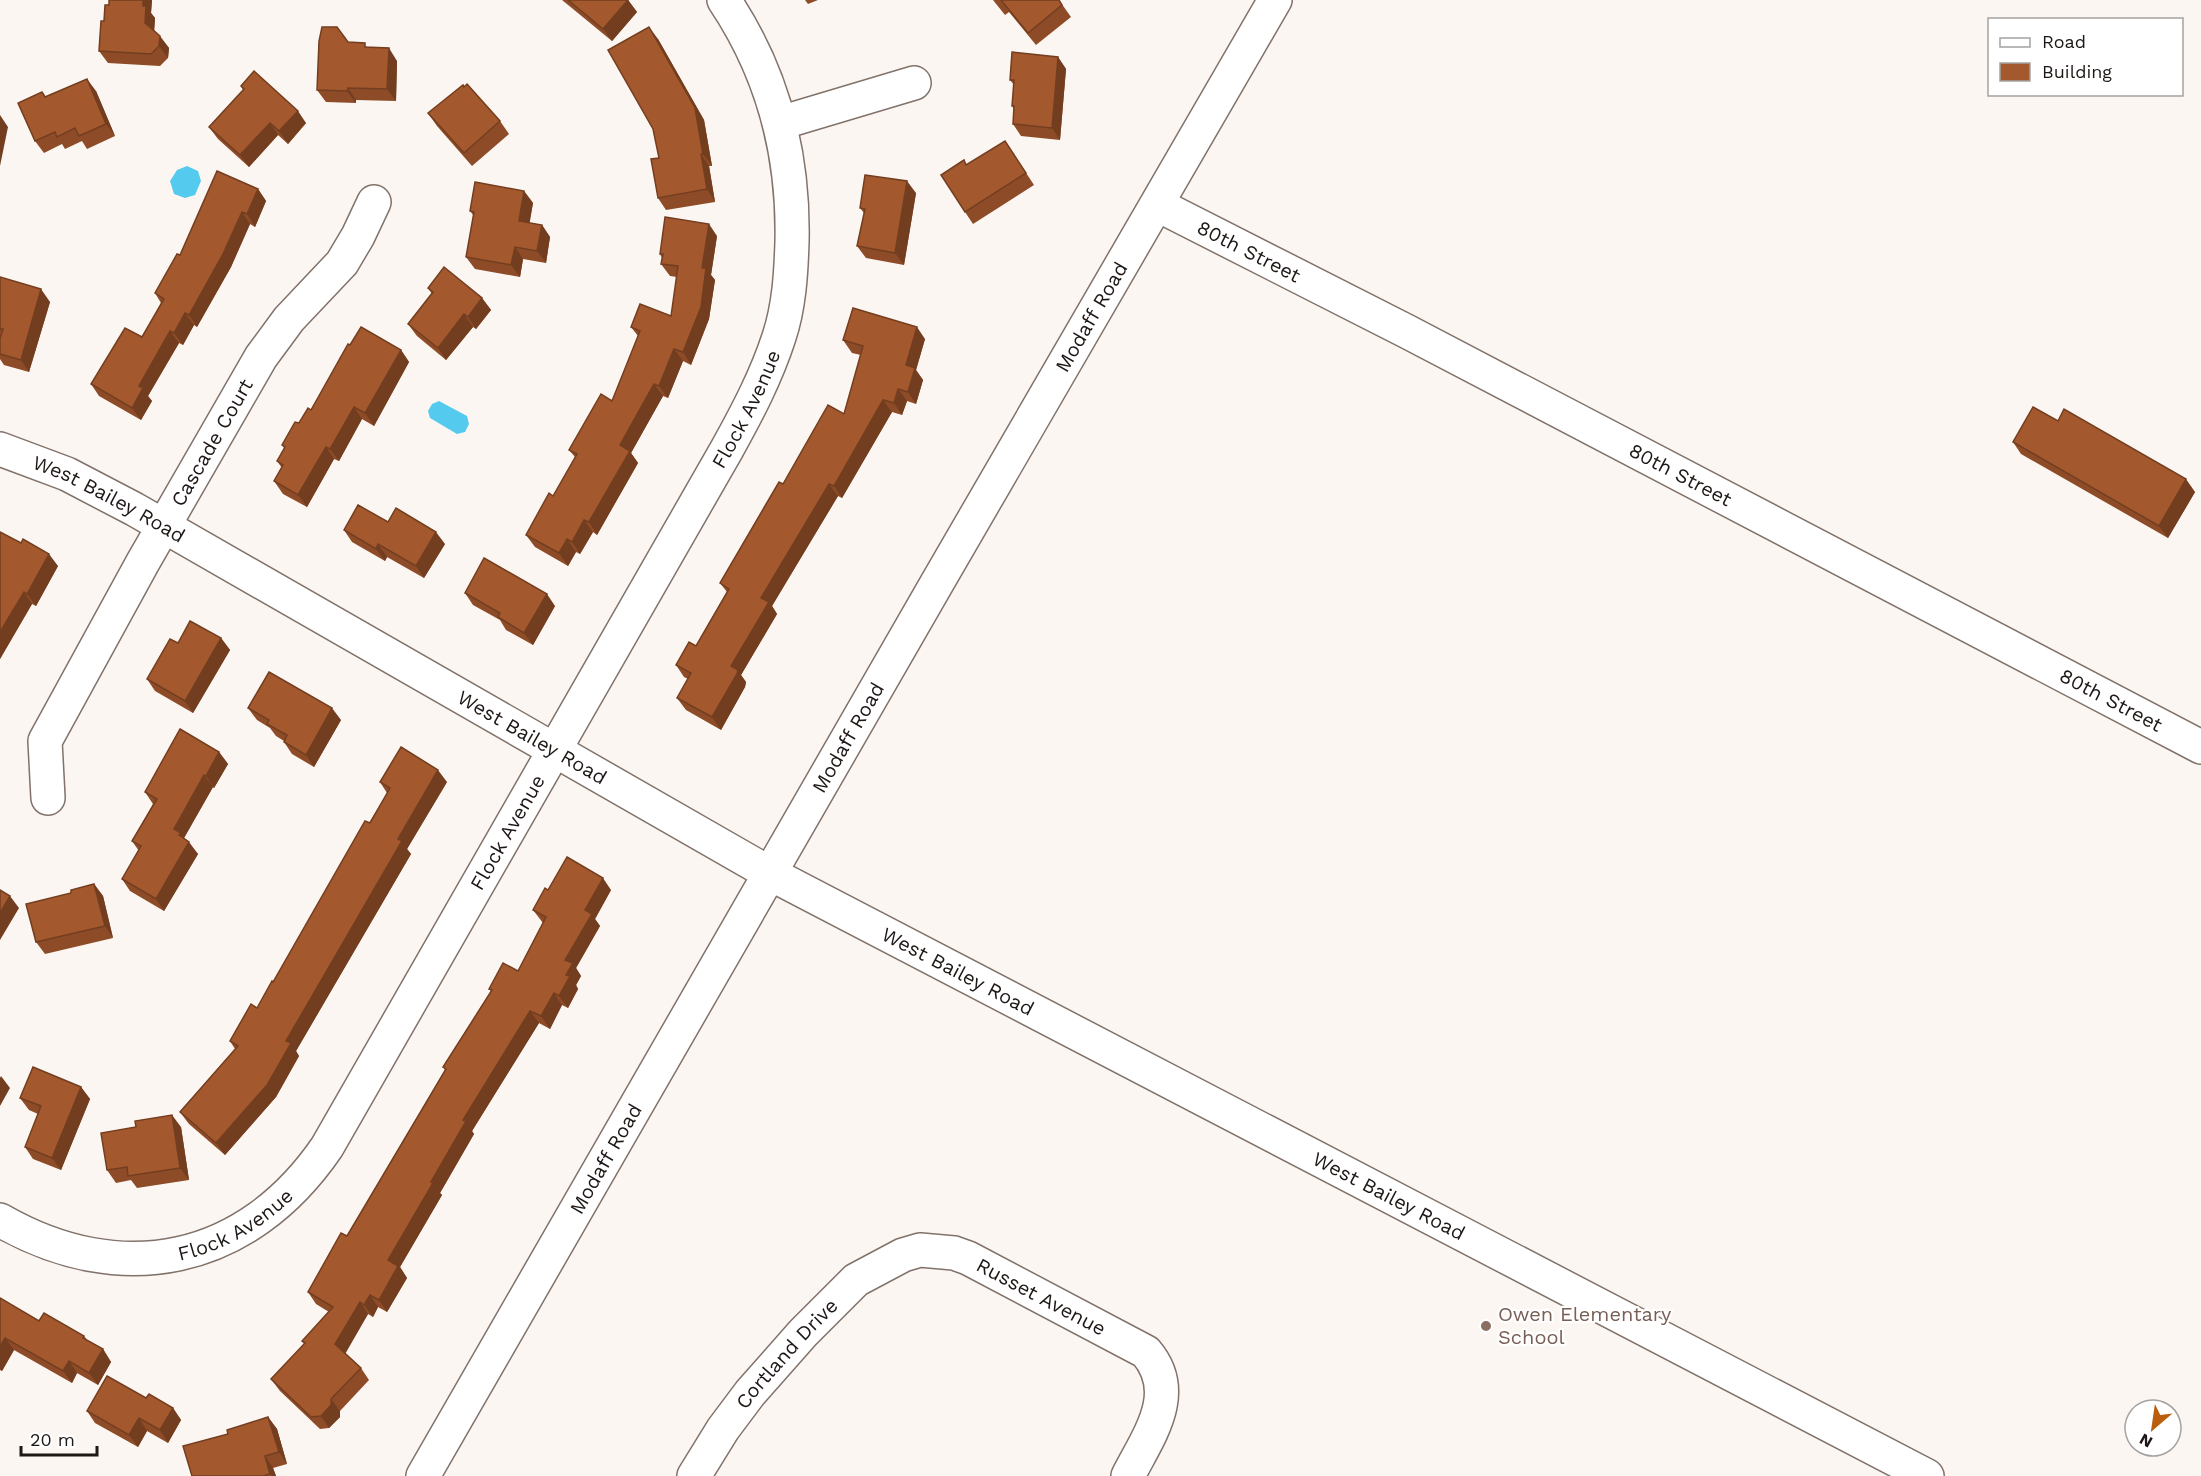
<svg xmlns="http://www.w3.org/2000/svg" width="2201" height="1476" font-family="'Work Sans',sans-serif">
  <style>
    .water { fill: #54cbee }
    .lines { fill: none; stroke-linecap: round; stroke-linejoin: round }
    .minor-casing { stroke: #81726a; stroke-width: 36 }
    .minor { stroke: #fff; stroke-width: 33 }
    .wall { fill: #8d4c27 }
    .shaded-wall { fill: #733e20 }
    .building { fill: #a4582d; stroke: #733e20; stroke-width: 1.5 }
    .education-dot { fill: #8d6e63; stroke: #fff; stroke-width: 2 }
    .labels { text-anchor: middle; stroke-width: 4.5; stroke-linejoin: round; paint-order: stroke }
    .street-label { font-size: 20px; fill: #1d1715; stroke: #fff }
    .education-label { font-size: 20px; fill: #785e54; stroke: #fff; text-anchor: start }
  </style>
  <rect width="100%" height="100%" fill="#fcf6f2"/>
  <g class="water">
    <polygon points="187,166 198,171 201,181 195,195 185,198 174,194 170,181 177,170"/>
    <polygon points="439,401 467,416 469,424 465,432 457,434 430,418 428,411 432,404"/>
  </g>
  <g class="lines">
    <defs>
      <g id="minor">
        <polyline points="780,123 914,83"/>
        <path id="s1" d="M1158,205L1408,332L2201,747"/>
        <path id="s2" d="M0,449L67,474L134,509L769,873L1927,1476"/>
        <path id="s3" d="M48,798L45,741L143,562L261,357L289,319L342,263L358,236L374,202"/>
        <path id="s4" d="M0,1220C122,1290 247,1264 327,1147L727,449C747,413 766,377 779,337C789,307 791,274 792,242C794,155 773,73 724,0"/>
        <path id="s5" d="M423,1476L937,583L1275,0"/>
        <path id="s6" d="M694,1476L723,1429L750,1393L803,1333L856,1280L903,1255L920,1250L954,1253L968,1258L1146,1352C1181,1393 1149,1435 1128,1476"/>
      </g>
    </defs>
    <use href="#minor" class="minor-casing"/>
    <use href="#minor" class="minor"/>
  </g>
  <g class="wall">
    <polygon points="109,0 152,0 151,13 155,18 154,30 169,48 168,58 160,66 108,63 99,51 104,21 109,5"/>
    <polygon points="562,0 628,0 637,12 612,41"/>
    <polygon points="805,0 818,0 808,4"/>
    <polygon points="993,0 1059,0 1071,17 1036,45 1009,12 1005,15"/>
    <polygon points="658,39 704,120 712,166 709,166 715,202 666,210 658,198"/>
    <polygon points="348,42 368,47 397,61 396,101 356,100 356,103 326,102 317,90"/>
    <polygon points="1058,57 1066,69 1060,140 1021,136 1013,124 1014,109 1012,106 1014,85 1010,80"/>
    <polygon points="241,86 306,123 288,144 278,135 249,167 218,139 209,127 243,90"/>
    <polygon points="96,91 115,136 87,149 82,141 65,149 62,144 44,153 35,141 42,92 46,97"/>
    <polygon points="428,113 500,121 509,134 472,166 437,126"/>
    <polygon points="1013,153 1034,185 973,224 965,212 967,165"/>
    <polygon points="258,189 266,201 255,227 250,224 231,267 197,327 194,325 183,345 179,343 148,396 152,401 141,420 99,396 91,384 142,337 161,303 155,293 180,255"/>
    <polygon points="524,191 533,203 529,223 542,225 550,237 546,263 523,259 520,277 475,269 466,257 474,216 470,211"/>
    <polygon points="916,193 904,265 866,258 857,246 864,213 860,208"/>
    <polygon points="717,236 711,275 715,280 709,319 691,365 683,361 668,398 663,396 631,453 638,463 597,535 593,532 580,554 576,552 568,566 535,547 526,535 553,496 575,457 569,450 612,401 638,336 631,327 671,316 677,277 670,276 661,264 662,258 660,254"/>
    <polygon points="0,277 50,302 29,372 4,365 0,359"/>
    <polygon points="428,288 482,298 491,310 476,329 473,327 446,360 417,336 408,324 432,294"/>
    <polygon points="925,339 916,370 923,380 916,404 907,401 902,415 892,412 842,498 838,496 772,606 777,614 741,675 746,682 745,687 721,730 686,710 677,698 688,679 684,677 676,665 696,646 727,592 720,583 783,484 844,414 861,355 852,353 843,340"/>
    <polygon points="350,345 401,350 409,362 374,426 362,419 339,461 334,459 307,507 283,494 274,481 282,468 277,461 284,448 282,445 299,423 311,410"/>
    <polygon points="2058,421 2195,492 2168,538 2021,454 2013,442"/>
    <polygon points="344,530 445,544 424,578 387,557 385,561 352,542"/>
    <polygon points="0,532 58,566 36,606 32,604 0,659"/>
    <polygon points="465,593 555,606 533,645 506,630 500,620 473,605"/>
    <polygon points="221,638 230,650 193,713 155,691 147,679 178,643"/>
    <polygon points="248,708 341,720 314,767 292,754 284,742 284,741 276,736 270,728 257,720"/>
    <polygon points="219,752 228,764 214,788 213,787 184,838 198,854 164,911 130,891 122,879 139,851 132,841 153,804 145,792"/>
    <polygon points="380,782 447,782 407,849 411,854 296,1051 299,1056 276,1097 225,1155 189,1124 180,1112 235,1049 230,1041 257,1008 273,982 387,793"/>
    <polygon points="94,884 103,896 113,938 45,954 36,942 71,893"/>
    <polygon points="548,890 611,890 595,919 600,926 576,968 581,976 576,985 578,989 568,1008 562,1005 550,1029 539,1023 472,1131 474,1134 440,1193 442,1195 400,1267 407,1278 387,1312 378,1307 373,1317 368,1314 345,1353 361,1368 369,1380 340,1411 340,1417 329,1428 320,1429 280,1391 271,1379 304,1344 302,1341 329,1312 316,1304 308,1292 347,1236 445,1070 443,1067 491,991 489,989 518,971 543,923 533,910"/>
    <polygon points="81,1087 90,1099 61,1170 33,1159 25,1147 38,1114 29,1110 20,1098"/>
    <polygon points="181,1127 189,1180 137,1188 131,1180 116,1183 107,1170"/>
    <polygon points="0,1298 39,1321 84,1336 88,1341 103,1349 111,1362 98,1385 77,1373 72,1383 14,1350 2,1371 0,1370"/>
    <polygon points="146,1398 173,1408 181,1420 168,1443 147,1431 138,1447 95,1423 87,1411"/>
    <polygon points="268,1417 277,1429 287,1464 273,1468 276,1476 192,1476 228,1434"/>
  </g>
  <g class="shaded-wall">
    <polygon points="143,0 152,0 151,13 155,18 154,35 145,23 143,6"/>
    <polygon points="628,0 637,12 612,41 603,29"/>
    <polygon points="649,27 658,39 704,120 712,166 703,154"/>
    <polygon points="160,36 169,48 168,58 159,46"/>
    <polygon points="389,48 397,61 396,101 387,89"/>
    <polygon points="1058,57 1066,69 1060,140 1052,128"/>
    <polygon points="87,79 96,91 115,136 106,124"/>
    <polygon points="348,88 356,100 356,103 347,91"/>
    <polygon points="298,111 306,123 288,144 279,131"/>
    <polygon points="0,115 8,127 0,166"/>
    <polygon points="270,123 278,135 249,167 240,155"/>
    <polygon points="701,154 709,166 715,202 707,189"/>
    <polygon points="907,181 916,193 904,265 895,253"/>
    <polygon points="258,189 266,201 255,227 247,214"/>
    <polygon points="524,191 533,203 528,233 519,221"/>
    <polygon points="242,212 250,224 231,267 197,327 189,315"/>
    <polygon points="709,224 717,236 711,275 715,280 709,319 691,365 683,352 702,268"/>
    <polygon points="542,225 550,237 546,263 537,251"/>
    <polygon points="515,247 523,259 520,277 511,265"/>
    <polygon points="41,289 50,302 29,372 21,360"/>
    <polygon points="482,298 491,310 476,329 468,317"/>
    <polygon points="185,313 194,325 183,345 174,333"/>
    <polygon points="464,314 473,327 446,360 438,348"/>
    <polygon points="917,327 925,339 916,370 923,380 916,404 908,392 906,365"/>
    <polygon points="170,331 179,343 148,396 152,401 141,420 132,408 139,386"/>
    <polygon points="674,349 683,361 668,398 659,386"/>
    <polygon points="401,350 409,362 374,426 365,413"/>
    <polygon points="654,384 663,396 631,453 638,463 597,535 589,522 620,445"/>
    <polygon points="898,389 907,401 902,415 894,403"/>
    <polygon points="883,400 892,412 842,498 834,486"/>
    <polygon points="354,407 362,419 339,461 330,449"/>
    <polygon points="326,447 334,459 307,507 298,495"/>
    <polygon points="2186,479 2195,492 2168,538 2159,526"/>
    <polygon points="829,484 838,496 772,606 777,614 741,675 746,682 745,687 721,730 712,717 731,666 761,598"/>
    <polygon points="584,520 593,532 580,554 572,542"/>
    <polygon points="436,532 445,544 424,578 416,566"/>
    <polygon points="567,539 576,552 568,566 559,553"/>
    <polygon points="378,544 387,557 385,561 376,549"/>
    <polygon points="49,554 58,566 36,606 27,594"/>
    <polygon points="24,592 32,604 0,659 0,632"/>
    <polygon points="547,594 555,606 533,645 524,633"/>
    <polygon points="221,638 230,650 193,713 185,701"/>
    <polygon points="332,708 341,720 314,767 306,755"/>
    <polygon points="219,752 228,764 214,788 206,776"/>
    <polygon points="438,770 447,782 407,849 411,854 296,1051 299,1056 276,1097 225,1155 216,1143 286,1041 398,839"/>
    <polygon points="204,775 213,787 184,838 189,842 198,854 164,911 156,899 174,829"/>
    <polygon points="603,878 611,890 595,919 600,926 576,968 581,976 576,985 578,989 568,1008 559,996 566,975 565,960 585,910"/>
    <polygon points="94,884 103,896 113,938 105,926"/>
    <polygon points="10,896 19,908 0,940 0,913"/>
    <polygon points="554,993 562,1005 550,1029 541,1016"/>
    <polygon points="530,1011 539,1023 472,1131 474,1134 440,1193 442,1195 400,1267 407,1278 387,1312 379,1300 388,1260 431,1182 463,1120"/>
    <polygon points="1,1076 10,1088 0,1106 0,1078"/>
    <polygon points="81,1087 90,1099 61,1170 52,1158"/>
    <polygon points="172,1115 181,1127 189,1180 180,1168"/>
    <polygon points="370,1295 378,1307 373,1317 364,1305"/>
    <polygon points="360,1302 368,1314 344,1356 335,1344"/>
    <polygon points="5,1338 14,1350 2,1371 0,1368 0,1347"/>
    <polygon points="103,1349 111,1362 98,1385 89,1373"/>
    <polygon points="69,1361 77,1373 72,1383 63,1371"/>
    <polygon points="331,1399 340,1411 340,1417 329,1428 321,1416"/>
    <polygon points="173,1408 181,1420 168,1443 160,1430"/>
    <polygon points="268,1417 277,1429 287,1464 279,1452"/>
    <polygon points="139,1418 147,1431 138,1447 129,1435"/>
    <polygon points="265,1456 273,1468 276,1476 272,1476 270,1474"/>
  </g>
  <g class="building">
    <polygon points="109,0 143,0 143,6 146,6 145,23 160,36 159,46 151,54 99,51 101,21 104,21 105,5 109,5"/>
    <polygon points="568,0 628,0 603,29"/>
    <polygon points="1001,0 1059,0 1062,5 1028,33"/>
    <polygon points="322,27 337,27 348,42 365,43 365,47 389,48 387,89 348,88 347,91 317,90 319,41"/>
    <polygon points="649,27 695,108 703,154 701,154 707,189 658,198 651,159 659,158 653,129 608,50"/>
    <polygon points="1012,52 1058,57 1052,128 1013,124 1014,106 1012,106 1014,80 1010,80"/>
    <polygon points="254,71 298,111 279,131 270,123 240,155 209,127 244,89 241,86"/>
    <polygon points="87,79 106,124 79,136 75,128 57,137 55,132 35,141 18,103 42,92 45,97"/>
    <polygon points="467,84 500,121 464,153 428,113 463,85 464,87"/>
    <polygon points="1005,141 1026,173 965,212 941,175 964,160 966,165"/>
    <polygon points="217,171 258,189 247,214 242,212 223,254 189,315 185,313 174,333 170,331 139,386 143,388 132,408 91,384 125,328 142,337 164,299 155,293 177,254 180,255"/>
    <polygon points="865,175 907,181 895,253 857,246 865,209 860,208"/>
    <polygon points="475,182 524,191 519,221 542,225 537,251 515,247 511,265 466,257 474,212 470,211"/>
    <polygon points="665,217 709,224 702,268 706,268 701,307 683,352 674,349 659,386 654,384 620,445 630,451 589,522 584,520 572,542 567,539 559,553 526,535 549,493 553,496 577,454 569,450 601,394 612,401 640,331 631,327 640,304 671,316 678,266 661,264 663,254 660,254"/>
    <polygon points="444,267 482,298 468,317 464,314 438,348 408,324 433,292 428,288"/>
    <polygon points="0,277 41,289 21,360 0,354 0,338 3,329 0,329"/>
    <polygon points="853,308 917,327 906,365 915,368 908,392 898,389 894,403 883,400 834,486 829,484 761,598 769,602 731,666 738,670 737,674 712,717 677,698 691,673 676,665 689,642 696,646 729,589 720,583 779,482 783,484 828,405 844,414 863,346 843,340"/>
    <polygon points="361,327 401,350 365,413 354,407 330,449 326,447 298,495 274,481 283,465 277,461 285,447 282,445 295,422 299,423 308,408 311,410 348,344 350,345"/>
    <polygon points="2033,407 2058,421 2064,409 2186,479 2159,526 2013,442"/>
    <polygon points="358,505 388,522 396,508 436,532 416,566 378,544 376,549 344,530"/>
    <polygon points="0,532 21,543 23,539 49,554 27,594 24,592 0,632"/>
    <polygon points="484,558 547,594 524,633 498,617 500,613 465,593"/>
    <polygon points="190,621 221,638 185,701 147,679 170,639 178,643"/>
    <polygon points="269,672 332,708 306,755 284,742 287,735 267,724 269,720 248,708"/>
    <polygon points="180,729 219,752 206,776 204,775 174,829 181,833 179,835 189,842 156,899 122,879 141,846 132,841 157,799 145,792"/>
    <polygon points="401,747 438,770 398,839 402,841 286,1041 291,1043 267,1085 216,1143 180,1112 238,1046 230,1041 251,1004 257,1008 272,981 273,982 365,821 370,823 390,788 380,782"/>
    <polygon points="567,857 603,878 585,910 592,914 565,960 573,963 566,975 570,976 559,996 554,993 541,1016 530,1011 463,1120 466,1121 431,1182 433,1183 388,1260 398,1266 379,1300 370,1295 364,1305 360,1302 335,1344 361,1368 331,1399 331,1405 321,1416 311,1417 271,1379 305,1343 302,1341 333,1307 308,1292 341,1233 347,1236 446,1069 443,1067 492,990 489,989 503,963 518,971 546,917 533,910 545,888 548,890"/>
    <polygon points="94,884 105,926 36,942 26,904 71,893 71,890"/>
    <polygon points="0,890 10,896 0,913"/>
    <polygon points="33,1067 81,1087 52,1158 25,1147 41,1106 20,1098"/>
    <polygon points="172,1115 180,1168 128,1176 127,1167 107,1170 101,1133 136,1127 135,1121"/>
    <polygon points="0,1298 39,1321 44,1313 84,1336 83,1338 103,1349 89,1373 69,1361 63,1371 5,1338 0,1347"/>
    <polygon points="107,1376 146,1398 149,1394 173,1408 160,1430 139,1418 129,1435 87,1411"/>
    <polygon points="268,1417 279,1452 265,1456 270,1474 263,1476 192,1476 183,1446 228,1434 227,1430"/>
  </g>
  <circle class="education-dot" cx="1486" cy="1326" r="6"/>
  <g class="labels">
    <g class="street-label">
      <text dy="7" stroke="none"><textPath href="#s1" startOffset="102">80th Street</textPath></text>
      <text dy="7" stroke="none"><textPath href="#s5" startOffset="1338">Modaff Road</textPath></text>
      <text dy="7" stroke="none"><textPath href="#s4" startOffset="1222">Flock Avenue</textPath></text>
      <text dy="7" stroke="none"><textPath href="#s3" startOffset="399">Cascade Court</textPath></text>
      <text dy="7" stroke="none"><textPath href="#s1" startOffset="588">80th Street</textPath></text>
      <text dy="7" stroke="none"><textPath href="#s2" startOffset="120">West Bailey Road</textPath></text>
      <text dy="7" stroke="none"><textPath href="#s1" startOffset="1074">80th Street</textPath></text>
      <text dy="7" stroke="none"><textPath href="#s5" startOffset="852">Modaff Road</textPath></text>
      <text dy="7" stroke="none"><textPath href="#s2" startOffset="606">West Bailey Road</textPath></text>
      <text dy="7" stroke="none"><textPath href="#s4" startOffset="736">Flock Avenue</textPath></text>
      <text dy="7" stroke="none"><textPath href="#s2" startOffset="1092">West Bailey Road</textPath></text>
      <text dy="7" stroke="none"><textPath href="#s5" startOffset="366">Modaff Road</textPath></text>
      <text dy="7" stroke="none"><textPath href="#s2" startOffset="1578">West Bailey Road</textPath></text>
      <text dy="7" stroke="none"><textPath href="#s4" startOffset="250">Flock Avenue</textPath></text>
      <text dy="7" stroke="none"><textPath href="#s6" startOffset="458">Russet Avenue</textPath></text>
      <text dy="7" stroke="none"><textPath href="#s6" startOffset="154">Cortland Drive</textPath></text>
    </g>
    <g class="education-label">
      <text x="1498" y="1321">Owen Elementary<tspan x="1498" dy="23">School</tspan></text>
    </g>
  </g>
  <rect x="1988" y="18" width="195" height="78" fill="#ffffff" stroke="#a5a2a1" stroke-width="1.5"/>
  <rect x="2000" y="38" width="30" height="9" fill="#ffffff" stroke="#a5a2a1" stroke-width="1.5"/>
  <text x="2042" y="48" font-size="18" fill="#1d1715">Road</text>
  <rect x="2000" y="63" width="30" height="18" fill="#a4582d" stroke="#a5a2a1" stroke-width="1.5"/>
  <text x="2042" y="78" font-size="18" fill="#1d1715">Building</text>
  <g transform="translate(2153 1428) rotate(209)"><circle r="28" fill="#ffffff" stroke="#a5a2a1" stroke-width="1.5"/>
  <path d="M0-4.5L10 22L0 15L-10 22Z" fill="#ba5d0d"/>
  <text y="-9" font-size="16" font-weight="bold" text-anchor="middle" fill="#1d1715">N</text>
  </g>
  <path d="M21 1446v9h76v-9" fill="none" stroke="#1d1715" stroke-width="3"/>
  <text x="30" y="1446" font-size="18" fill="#1d1715" stroke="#ffffff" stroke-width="4.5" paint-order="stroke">20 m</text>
</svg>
